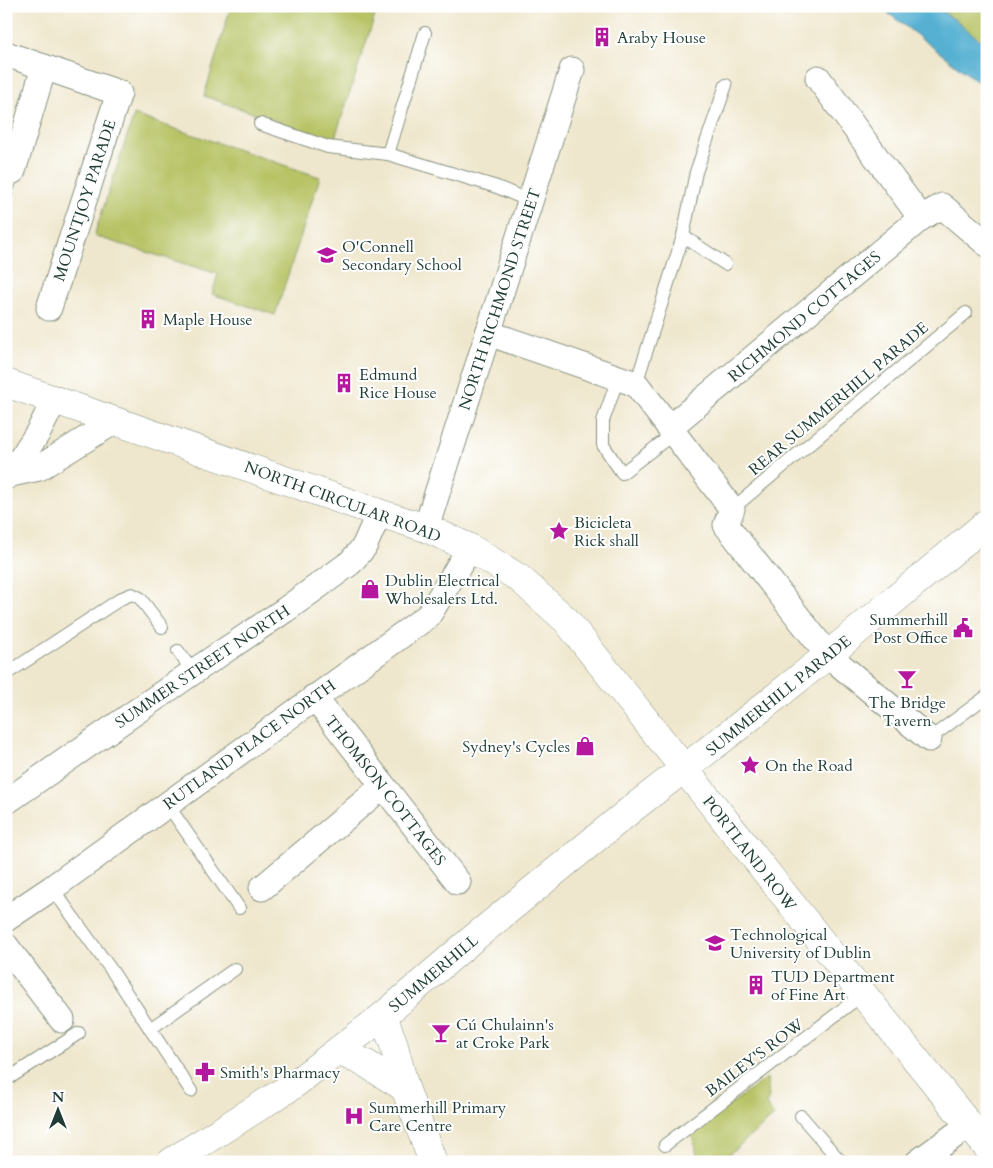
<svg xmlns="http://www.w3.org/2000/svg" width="993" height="1168" font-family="Cardo,serif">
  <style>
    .green { fill: #b7c365; stroke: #6b804c }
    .water { fill: #54b0d2; stroke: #3a7683 }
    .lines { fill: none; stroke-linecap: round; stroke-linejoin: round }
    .lane-casing { stroke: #879280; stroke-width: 14 }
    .street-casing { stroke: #879280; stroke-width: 27 }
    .secondary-casing { stroke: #879280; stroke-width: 29 }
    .lane { stroke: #fff; stroke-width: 12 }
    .street { stroke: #fff; stroke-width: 25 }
    .secondary { stroke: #fff; stroke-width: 28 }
    .labels { text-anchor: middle; stroke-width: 4; stroke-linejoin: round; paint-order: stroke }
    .poi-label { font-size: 16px; fill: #1f3d34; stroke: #fff; text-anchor: start }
    .street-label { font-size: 16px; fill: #1f3d34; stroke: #fff }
  </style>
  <rect width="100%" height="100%" fill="#fff"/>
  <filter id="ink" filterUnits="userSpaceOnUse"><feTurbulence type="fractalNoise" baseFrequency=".02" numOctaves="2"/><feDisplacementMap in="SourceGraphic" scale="10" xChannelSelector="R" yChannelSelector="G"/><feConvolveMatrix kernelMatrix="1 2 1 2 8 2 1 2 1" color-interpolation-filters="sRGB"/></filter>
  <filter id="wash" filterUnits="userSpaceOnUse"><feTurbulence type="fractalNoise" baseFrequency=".0096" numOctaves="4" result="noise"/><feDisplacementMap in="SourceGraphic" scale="20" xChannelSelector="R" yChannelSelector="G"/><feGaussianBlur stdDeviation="1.12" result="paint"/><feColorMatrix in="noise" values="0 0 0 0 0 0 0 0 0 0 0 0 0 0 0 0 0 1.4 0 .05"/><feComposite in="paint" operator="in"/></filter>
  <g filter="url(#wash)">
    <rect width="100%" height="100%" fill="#efe7cd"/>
    <g class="green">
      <polygon points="231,6 378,6 334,141 204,96"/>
      <polygon points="934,6 984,6 987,8 987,46 957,21"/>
      <polygon points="134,115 320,177 275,315 212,294 218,274 94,236"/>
      <polygon points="767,1078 769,1098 766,1104 774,1116 720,1162 699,1162 691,1132"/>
    </g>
    <polygon class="water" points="879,6 934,6 957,21 987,46 987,89"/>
  </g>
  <g filter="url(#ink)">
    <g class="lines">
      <defs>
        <g id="lane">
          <polyline points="425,33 388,154 497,187 530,201"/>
          <polyline points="260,124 328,147 388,154"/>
          <polyline points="6,194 13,171"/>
          <polyline points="683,236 725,264"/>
          <polyline points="618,378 603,421 603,445 622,473 673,434"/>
          <polyline points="636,384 683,236 696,172 726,85"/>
          <polyline points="732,509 966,313"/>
          <polyline points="178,651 193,672"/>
          <polyline points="6,674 122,598 132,594 140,598 162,627"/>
          <polyline points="929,739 987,696"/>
          <polyline points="167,804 239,908"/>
          <polyline points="52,888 112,971 191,1091"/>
          <polyline points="150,1029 235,969"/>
          <polyline points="6,1080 79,1033"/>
          <polyline points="801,1116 841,1162"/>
          <polyline points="665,1145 863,994"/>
        </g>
        <g id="street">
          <polyline points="6,54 119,93 49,308"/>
          <polyline points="818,78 921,218"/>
          <polyline points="13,171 44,67"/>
          <polyline points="488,333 636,384 732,509 726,525 828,655 929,739"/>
          <polyline points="669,428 921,218 942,206 987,244"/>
          <polyline points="11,474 39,431 55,399"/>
          <polyline points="6,477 11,474 39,468 115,421"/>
          <polyline points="426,528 572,70"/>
          <polyline points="314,697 458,882"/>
          <polyline points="6,802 193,672 285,610 350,563 364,547 379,513"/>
          <polyline points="262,888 383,786"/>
          <polyline points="6,919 52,888 428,616 470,548"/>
          <polyline points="6,946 62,1020"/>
          <polyline points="918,1162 969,1125"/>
        </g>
        <g id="secondary">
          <polyline points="6,383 379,513 426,528 470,548 519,578 566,620 863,994 987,1147"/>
          <polyline points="383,1016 393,1042 405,1088 433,1162"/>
          <polyline points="338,1051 365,1063 405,1088"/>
          <polyline points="171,1162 292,1086 383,1016 469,942 633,808 738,727 828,655 987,523"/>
        </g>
      </defs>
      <use href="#lane" class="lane-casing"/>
      <use href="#street" class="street-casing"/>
      <use href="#secondary" class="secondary-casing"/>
      <use href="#lane" class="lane"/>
      <use href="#street" class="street"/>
      <use href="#secondary" class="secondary"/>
    </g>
  </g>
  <defs>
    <symbol id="building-bare" viewBox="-9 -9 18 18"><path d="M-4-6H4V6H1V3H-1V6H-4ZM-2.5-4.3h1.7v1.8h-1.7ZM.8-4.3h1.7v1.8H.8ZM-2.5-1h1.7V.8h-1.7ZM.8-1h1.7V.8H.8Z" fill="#b5179e" stroke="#fff" stroke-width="2.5" paint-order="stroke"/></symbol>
    <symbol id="school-bare" viewBox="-9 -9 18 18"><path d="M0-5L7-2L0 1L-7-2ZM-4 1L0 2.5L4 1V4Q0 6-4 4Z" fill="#b5179e" stroke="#fff" stroke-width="2.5" paint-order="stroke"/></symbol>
    <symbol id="sight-bare" viewBox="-9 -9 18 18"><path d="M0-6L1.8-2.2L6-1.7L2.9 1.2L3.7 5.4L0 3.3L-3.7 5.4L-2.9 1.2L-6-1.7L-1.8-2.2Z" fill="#b5179e" stroke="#fff" stroke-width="2.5" paint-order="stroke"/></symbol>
    <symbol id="shop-bare" viewBox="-9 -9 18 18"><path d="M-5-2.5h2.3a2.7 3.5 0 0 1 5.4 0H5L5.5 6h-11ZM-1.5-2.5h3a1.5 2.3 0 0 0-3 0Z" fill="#b5179e" stroke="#fff" stroke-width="2.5" paint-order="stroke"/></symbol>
    <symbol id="civic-bare" viewBox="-9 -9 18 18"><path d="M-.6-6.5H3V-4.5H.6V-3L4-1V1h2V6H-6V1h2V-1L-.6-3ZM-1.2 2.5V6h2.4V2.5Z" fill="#b5179e" stroke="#fff" stroke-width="2.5" paint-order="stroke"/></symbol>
    <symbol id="bar-bare" viewBox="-9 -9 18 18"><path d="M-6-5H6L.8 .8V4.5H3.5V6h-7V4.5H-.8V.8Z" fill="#b5179e" stroke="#fff" stroke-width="2.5" paint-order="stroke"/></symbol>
    <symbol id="university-bare" viewBox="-9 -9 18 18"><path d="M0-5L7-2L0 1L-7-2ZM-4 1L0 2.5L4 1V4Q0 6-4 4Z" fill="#b5179e" stroke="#fff" stroke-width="2.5" paint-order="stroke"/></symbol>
    <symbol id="pharmacy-bare" viewBox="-9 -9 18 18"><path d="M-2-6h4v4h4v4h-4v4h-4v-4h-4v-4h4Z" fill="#b5179e" stroke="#fff" stroke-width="2.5" paint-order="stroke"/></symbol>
    <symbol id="hospital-bare" viewBox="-9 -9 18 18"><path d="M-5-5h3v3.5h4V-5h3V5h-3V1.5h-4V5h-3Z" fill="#b5179e" stroke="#fff" stroke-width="2.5" paint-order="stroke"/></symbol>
  </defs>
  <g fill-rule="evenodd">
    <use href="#building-bare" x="588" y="23" width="28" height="28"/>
    <use href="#school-bare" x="313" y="241" width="28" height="28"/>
    <use href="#building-bare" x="134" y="305" width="28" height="28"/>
    <use href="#building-bare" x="330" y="369" width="28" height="28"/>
    <use href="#sight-bare" x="545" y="517" width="28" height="28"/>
    <use href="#shop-bare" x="356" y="575" width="28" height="28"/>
    <use href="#civic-bare" x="949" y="614" width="28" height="28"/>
    <use href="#bar-bare" x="893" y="665" width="28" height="28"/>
    <use href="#shop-bare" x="571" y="732" width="28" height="28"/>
    <use href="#sight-bare" x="736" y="751" width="28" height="28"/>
    <use href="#university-bare" x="701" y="929" width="28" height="28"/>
    <use href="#building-bare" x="742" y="971" width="28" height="28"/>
    <use href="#bar-bare" x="427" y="1019" width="28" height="28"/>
    <use href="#pharmacy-bare" x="191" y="1058" width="28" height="28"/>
    <use href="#hospital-bare" x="340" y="1102" width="28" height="28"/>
  </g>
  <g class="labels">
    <g class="poi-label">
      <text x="617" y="43">Araby House</text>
      <text x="342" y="252">O'Connell<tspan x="342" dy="18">Secondary School</tspan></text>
      <text x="163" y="325">Maple House</text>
      <text x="359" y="380">Edmund<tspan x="359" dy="18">Rice House</tspan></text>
      <text x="574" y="528">Bicicleta<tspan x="574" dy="18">Rick shall</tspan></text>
      <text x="385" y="586">Dublin Electrical<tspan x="385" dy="18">Wholesalers Ltd.</tspan></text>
      <text x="948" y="625" text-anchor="end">Summerhill<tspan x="948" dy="18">Post Office</tspan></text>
      <text x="907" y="708" text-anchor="middle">The Bridge<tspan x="907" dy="18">Tavern</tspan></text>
      <text x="570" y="752" text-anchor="end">Sydney's Cycles</text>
      <text x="765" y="771">On the Road</text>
      <text x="730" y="940">Technological<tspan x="730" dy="18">University of Dublin</tspan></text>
      <text x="771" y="982">TUD Department<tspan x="771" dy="18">of Fine Art</tspan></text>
      <text x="456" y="1030">Cú Chulainn's<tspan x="456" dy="18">at Croke Park</tspan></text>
      <text x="220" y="1078">Smith's Pharmacy</text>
      <text x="369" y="1113">Summerhill Primary<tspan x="369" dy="18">Care Centre</tspan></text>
    </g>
    <g class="street-label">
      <text transform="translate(84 200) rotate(-72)" y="6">MOUNTJOY PARADE</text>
      <text transform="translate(499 299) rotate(-72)" y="6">NORTH RICHMOND STREET</text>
      <text transform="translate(804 316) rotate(-40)" y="6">RICHMOND COTTAGES</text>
      <text transform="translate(838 398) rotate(-40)" y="6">REAR SUMMERHILL PARADE</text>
      <text transform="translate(343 501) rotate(20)" y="6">NORTH CIRCULAR ROAD</text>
      <text transform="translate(202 666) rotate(-34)" y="6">SUMMER STREET NORTH</text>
      <text transform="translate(778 695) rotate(-39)" y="6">SUMMERHILL PARADE</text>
      <text transform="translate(249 744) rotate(-36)" y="6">RUTLAND PLACE NORTH</text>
      <text transform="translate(386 790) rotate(52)" y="6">THOMSON COTTAGES</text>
      <text transform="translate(750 853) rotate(52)" y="6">PORTLAND ROW</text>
      <text transform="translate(433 973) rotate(-40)" y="6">SUMMERHILL</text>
      <text transform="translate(754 1057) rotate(-37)" y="6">BAILEY'S ROW</text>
    </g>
  </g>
  <rect width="993" height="1168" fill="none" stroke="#fff" stroke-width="25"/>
  <g transform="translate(58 1110)" stroke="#ffffff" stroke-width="4" paint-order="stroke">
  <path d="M0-4L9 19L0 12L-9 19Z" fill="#1f3d34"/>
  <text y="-8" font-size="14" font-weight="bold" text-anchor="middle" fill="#1f3d34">N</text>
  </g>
</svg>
